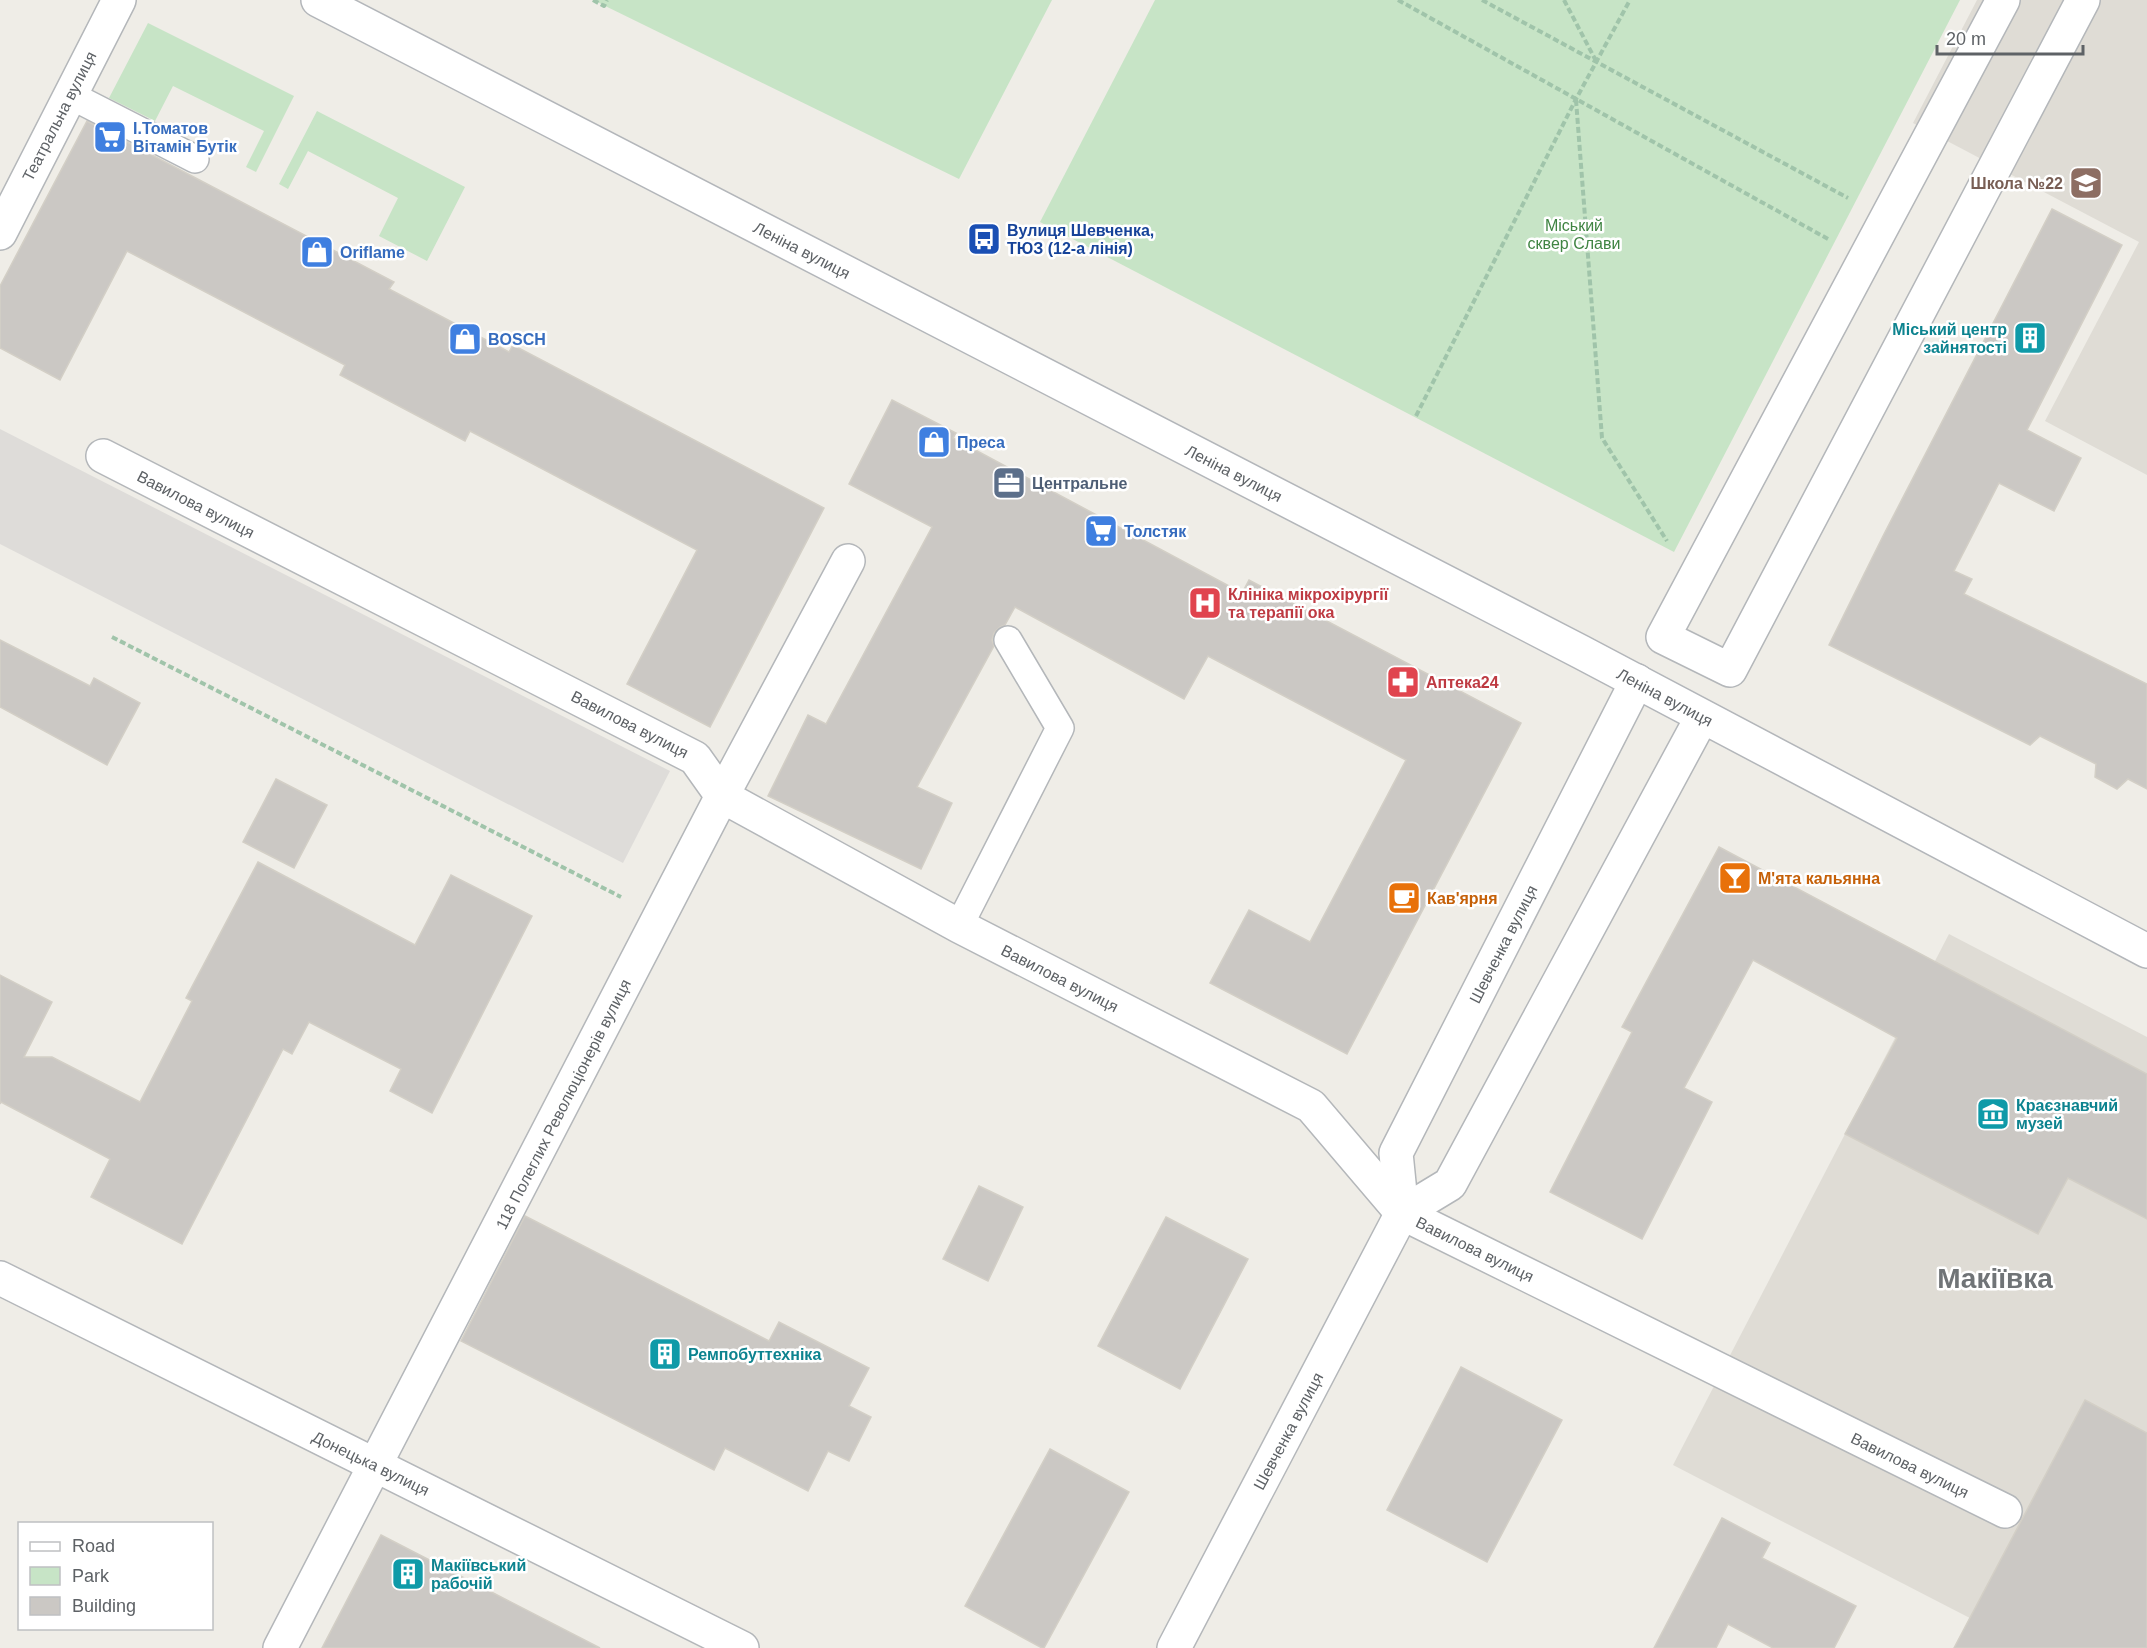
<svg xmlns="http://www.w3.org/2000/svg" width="2147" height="1648" font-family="Helvetica,sans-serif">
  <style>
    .industrial { fill: #dedcd9 }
    .education { fill: #dfdcd5 }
    .green { fill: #c7e4c6 }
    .building { fill: #cbc8c4; stroke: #d3cfc6; stroke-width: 1.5 }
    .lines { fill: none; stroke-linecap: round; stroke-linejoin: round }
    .service-casing { stroke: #b4b7ba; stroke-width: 30 }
    .pedestrian-casing { stroke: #b4b7ba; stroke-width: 36 }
    .minor-casing { stroke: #b4b7ba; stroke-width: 36 }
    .tertiary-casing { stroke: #b4b7ba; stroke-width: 36 }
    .secondary-casing { stroke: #b3b6ba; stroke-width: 36 }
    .path { stroke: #a0c4aa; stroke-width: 4; stroke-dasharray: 6 3; stroke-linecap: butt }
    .service { stroke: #fff; stroke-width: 27 }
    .pedestrian { stroke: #fff; stroke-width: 33 }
    .minor { stroke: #fff; stroke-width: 33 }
    .tertiary { stroke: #fff; stroke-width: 33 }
    .secondary { stroke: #fff; stroke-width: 33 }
    .labels { text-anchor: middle; stroke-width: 5; stroke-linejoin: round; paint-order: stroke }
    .street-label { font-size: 16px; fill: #5e6266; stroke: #fff }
    .shop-label { font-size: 16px; font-weight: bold; fill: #366cbe; stroke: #fff; text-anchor: start }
    .education-label { font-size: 16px; font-weight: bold; fill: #785e54; stroke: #fff; text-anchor: end }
    .park-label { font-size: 16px; fill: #3f8442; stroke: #fff }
    .transit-label { font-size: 16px; font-weight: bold; fill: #164399; stroke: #fff; text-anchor: start }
    .culture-label { font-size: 16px; font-weight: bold; fill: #0d838f; stroke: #fff; text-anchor: start }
    .service-label { font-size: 16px; font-weight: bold; fill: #4e5e75; stroke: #fff; text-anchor: start }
    .health-label { font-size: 16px; font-weight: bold; fill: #be3a42; stroke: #fff; text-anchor: start }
    .food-label { font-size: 16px; font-weight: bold; fill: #c56008; stroke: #fff; text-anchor: start }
    .town-label { font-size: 28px; font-weight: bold; fill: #707477; stroke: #fff }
  </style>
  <rect width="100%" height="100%" fill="#efede7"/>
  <polygon class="industrial" points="0,429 670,771 623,863 0,544"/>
  <g class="education">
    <polygon points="1977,0 2147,0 2147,475 2045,421 2139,242 1913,123"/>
    <polygon points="1949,934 2147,1037 2147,1648 2028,1648 1673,1465"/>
  </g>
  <g class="green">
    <polygon points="593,0 1052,0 959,179"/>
    <polygon points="1155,0 1960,0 1674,552 1040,222"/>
    <polygon points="148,23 294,96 256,172 246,167 264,131 173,86 155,121 109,98"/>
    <polygon points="317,111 465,187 427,261 379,236 398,198 308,151 288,189 279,184"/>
  </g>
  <g class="building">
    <polygon points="87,121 394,282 389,289 509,352 513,345 824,508 710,727 627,684 697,550 470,431 465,441 340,375 345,365 127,251 60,380 0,348 0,286"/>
    <polygon points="2052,209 2122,245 2027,430 2081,458 2054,511 1999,483 1954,571 1972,579 1964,594 2147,684 2147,789 2128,779 2117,789 2095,777 2096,764 2040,736 2030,745 1829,645 1883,536"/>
    <polygon points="892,400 956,433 953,438 1242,593 1249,580 1521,723 1347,1054 1210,983 1249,910 1310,942 1406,760 1208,656 1184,699 1015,607 1005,625 1000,627 994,633 992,640 994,646 917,787 952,803 921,869 768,796 808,715 826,724 932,527 849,484"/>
    <polygon points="0,640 90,686 94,678 140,703 107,765 0,707"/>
    <polygon points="276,779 327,805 294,868 243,842"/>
    <polygon points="1719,847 2147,1074 2147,1219 2068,1178 2038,1234 1845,1134 1897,1038 1753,960 1684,1088 1712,1102 1642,1239 1550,1192 1632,1032 1622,1027"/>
    <polygon points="258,862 415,945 451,875 532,916 432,1113 390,1091 401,1069 309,1022 292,1054 283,1049 182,1244 91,1197 110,1159 1,1102 0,1104 0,975 52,1002 24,1057 52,1057 140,1102 192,1001 186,998"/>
    <polygon points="979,1186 1023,1207 988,1281 943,1259"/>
    <polygon points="525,1216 769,1341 779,1322 869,1368 849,1406 871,1417 849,1461 828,1451 808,1491 725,1448 714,1470 461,1341"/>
    <polygon points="1166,1217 1248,1259 1180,1389 1098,1346"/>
    <polygon points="1461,1367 1562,1420 1487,1562 1387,1510"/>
    <polygon points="2085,1400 2147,1433 2147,1648 1954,1648"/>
    <polygon points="1050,1449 1129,1492 1044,1648 1042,1648 965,1606"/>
    <polygon points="1722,1518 1770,1543 1762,1558 1856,1606 1834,1648 1773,1648 1728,1624 1716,1648 1654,1648"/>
    <polygon points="381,1535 600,1648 322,1648"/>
  </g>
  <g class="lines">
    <defs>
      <g id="service">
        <polyline points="70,95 195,159"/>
        <polyline points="959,926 1060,728 1008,640"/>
      </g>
      <polyline id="pedestrian" points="2003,0 1663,637 1730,670 2083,0"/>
      <g id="minor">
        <polyline points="103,456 695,758 722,796 959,926 1311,1106 1402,1213 2005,1511"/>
        <polyline points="1402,1213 1396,1153 1637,681"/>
        <polyline points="280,1648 722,796 848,561"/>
        <polyline points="1174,1648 1402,1213 1450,1184 1702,717"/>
      </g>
      <g id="tertiary">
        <polyline points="0,233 119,0"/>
        <polyline points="0,1278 742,1648"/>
      </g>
      <polyline id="secondary" points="318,0 1581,652 2147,951"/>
    </defs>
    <use href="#service" class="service-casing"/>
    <use href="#pedestrian" class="pedestrian-casing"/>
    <use href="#minor" class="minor-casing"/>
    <use href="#tertiary" class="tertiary-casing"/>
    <use href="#secondary" class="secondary-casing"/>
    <g class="path">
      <polyline points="593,0 604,6 607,0"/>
      <polyline points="1398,0 1828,239"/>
      <polyline points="1482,0 1848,198"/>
      <polyline points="1564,0 1596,61"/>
      <polyline points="1576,100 1602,438 1667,541"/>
      <polyline points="1416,416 1576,99 1630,0"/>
      <polyline points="112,637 621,897"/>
    </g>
    <use href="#service" class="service"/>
    <use href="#pedestrian" class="pedestrian"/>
    <use href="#minor" class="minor"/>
    <use href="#tertiary" class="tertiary"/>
    <use href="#secondary" class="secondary"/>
  </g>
  <defs>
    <symbol id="supermarket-square" viewBox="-11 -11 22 22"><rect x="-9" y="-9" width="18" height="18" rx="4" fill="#3f7fe0" stroke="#fff"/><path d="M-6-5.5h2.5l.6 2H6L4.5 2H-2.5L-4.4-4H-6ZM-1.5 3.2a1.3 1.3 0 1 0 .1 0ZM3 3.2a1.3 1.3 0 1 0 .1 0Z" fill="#fff"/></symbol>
    <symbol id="school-square" viewBox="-11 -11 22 22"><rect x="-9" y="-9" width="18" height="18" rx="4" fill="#8d6e63" stroke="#fff"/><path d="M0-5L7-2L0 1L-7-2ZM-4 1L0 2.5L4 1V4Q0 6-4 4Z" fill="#fff"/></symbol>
    <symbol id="bus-square" viewBox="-11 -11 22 22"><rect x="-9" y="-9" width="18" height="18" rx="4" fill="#1a4fb4" stroke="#fff"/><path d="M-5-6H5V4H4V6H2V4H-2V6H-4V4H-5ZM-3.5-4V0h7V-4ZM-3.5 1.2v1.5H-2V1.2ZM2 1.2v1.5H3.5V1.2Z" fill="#fff"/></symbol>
    <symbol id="shop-square" viewBox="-11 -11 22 22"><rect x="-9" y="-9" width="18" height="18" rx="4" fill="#3f7fe0" stroke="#fff"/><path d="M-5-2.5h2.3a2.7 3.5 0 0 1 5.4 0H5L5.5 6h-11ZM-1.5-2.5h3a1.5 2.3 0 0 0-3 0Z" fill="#fff"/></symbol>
    <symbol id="building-square" viewBox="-11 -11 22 22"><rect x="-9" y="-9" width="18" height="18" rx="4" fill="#0f9aa8" stroke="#fff"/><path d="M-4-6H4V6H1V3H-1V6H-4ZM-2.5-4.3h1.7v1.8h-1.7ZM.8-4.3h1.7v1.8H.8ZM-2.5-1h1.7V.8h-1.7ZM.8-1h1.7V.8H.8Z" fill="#fff"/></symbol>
    <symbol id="office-square" viewBox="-11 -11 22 22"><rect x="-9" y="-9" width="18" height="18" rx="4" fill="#5c6f8a" stroke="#fff"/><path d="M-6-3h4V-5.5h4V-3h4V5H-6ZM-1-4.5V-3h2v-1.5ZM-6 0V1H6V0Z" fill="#fff"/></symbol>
    <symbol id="hospital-square" viewBox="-11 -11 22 22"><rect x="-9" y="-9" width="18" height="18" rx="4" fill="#e0444e" stroke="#fff"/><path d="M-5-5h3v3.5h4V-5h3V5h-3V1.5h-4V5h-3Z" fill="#fff"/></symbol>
    <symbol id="pharmacy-square" viewBox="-11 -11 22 22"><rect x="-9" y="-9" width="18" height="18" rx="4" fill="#e0444e" stroke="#fff"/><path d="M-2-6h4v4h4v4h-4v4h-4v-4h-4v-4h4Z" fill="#fff"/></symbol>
    <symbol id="bar-square" viewBox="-11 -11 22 22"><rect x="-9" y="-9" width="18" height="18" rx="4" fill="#e8710a" stroke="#fff"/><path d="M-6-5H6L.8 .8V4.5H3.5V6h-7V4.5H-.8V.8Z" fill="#fff"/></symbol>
    <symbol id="cafe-square" viewBox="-11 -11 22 22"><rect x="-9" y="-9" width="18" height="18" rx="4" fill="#e8710a" stroke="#fff"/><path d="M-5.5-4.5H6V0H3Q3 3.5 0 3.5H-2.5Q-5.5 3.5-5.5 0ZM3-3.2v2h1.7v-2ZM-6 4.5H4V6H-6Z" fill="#fff"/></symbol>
    <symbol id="museum-square" viewBox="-11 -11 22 22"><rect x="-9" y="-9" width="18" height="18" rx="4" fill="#0f9aa8" stroke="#fff"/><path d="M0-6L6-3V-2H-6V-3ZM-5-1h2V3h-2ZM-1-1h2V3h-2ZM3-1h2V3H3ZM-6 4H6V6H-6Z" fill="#fff"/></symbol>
  </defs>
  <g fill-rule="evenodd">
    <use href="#supermarket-square" x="91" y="118" width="38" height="38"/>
    <use href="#school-square" x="2067" y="164" width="38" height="38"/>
    <use href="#bus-square" x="965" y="220" width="38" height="38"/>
    <use href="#shop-square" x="298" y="233" width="38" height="38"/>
    <use href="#building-square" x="2011" y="319" width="38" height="38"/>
    <use href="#shop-square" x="446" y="320" width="38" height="38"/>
    <use href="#shop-square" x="915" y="423" width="38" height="38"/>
    <use href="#office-square" x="990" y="464" width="38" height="38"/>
    <use href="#supermarket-square" x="1082" y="512" width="38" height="38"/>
    <use href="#hospital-square" x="1186" y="584" width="38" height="38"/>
    <use href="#pharmacy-square" x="1384" y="663" width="38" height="38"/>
    <use href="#bar-square" x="1716" y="859" width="38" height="38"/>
    <use href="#cafe-square" x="1385" y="879" width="38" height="38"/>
    <use href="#museum-square" x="1974" y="1095" width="38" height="38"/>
    <use href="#building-square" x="646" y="1335" width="38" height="38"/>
    <use href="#building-square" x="389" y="1555" width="38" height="38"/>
  </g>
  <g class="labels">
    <g class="street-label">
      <text transform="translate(59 116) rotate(-63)" y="6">Театральна вулиця</text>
      <text transform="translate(802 250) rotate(27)" y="6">Леніна вулиця</text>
      <text transform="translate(1234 473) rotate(27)" y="6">Леніна вулиця</text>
      <text transform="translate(196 504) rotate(27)" y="6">Вавилова вулиця</text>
      <text transform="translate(1665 697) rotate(28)" y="6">Леніна вулиця</text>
      <text transform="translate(630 724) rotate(27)" y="6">Вавилова вулиця</text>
      <text transform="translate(1503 944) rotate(-63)" y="6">Шевченка вулиця</text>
      <text transform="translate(1060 978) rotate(27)" y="6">Вавилова вулиця</text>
      <text transform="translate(563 1104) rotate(-63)" y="6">118 Полеглих Революціонерів вулиця</text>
      <text transform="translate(1475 1249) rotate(26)" y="6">Вавилова вулиця</text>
      <text transform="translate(1288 1431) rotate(-62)" y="6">Шевченка вулиця</text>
      <text transform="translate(371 1463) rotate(26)" y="6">Донецька вулиця</text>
      <text transform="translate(1910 1465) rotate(26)" y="6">Вавилова вулиця</text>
    </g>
    <g class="shop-label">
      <text x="133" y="134">І.Томатов<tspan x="133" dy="18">Вітамін Бутік</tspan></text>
      <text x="340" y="258">Oriflame</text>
      <text x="488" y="345">BOSCH</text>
      <text x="957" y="448">Преса</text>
      <text x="1124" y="537">Толстяк</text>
    </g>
    <g class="education-label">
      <text x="2063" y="189">Школа №22</text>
    </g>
    <g class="park-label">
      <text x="1574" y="231">Міський<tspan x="1574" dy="18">сквер Слави</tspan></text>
    </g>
    <g class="transit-label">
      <text x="1007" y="236">Вулиця Шевченка,<tspan x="1007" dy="18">ТЮЗ (12-а лінія)</tspan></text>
    </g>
    <g class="culture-label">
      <text x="2007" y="335" text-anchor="end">Міський центр<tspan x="2007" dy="18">зайнятості</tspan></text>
      <text x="2016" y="1111">Краєзнавчий<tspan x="2016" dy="18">музей</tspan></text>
      <text x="688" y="1360">Ремпобуттехніка</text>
      <text x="431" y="1571">Макіївський<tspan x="431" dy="18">рабочій</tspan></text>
    </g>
    <g class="service-label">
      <text x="1032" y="489">Центральне</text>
    </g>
    <g class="health-label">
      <text x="1228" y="600">Клініка мікрохірургії<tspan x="1228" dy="18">та терапії ока</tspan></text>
      <text x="1426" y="688">Аптека24</text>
    </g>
    <g class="food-label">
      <text x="1758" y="884">М'ята кальянна</text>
      <text x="1427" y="904">Кав'ярня</text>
    </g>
    <g class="town-label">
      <text x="1995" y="1288">Макіївка</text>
    </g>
  </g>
  <rect x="18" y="1522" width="195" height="108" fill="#ffffff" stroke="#bfc0c2" stroke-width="1.5"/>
  <rect x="30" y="1542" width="30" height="9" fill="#ffffff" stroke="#bfc0c2" stroke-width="1.5"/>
  <text x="72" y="1552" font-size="18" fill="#5e6266">Road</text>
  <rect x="30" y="1567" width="30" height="18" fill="#c7e4c6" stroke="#bfc0c2" stroke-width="1.5"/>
  <text x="72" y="1582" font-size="18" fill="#5e6266">Park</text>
  <rect x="30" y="1597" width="30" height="18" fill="#cbc8c4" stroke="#bfc0c2" stroke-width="1.5"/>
  <text x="72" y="1612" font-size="18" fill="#5e6266">Building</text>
  <path d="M1937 45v9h146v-9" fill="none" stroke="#5e6266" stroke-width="3"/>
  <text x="1946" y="45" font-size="18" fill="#5e6266" stroke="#ffffff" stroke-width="4.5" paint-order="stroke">20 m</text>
</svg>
